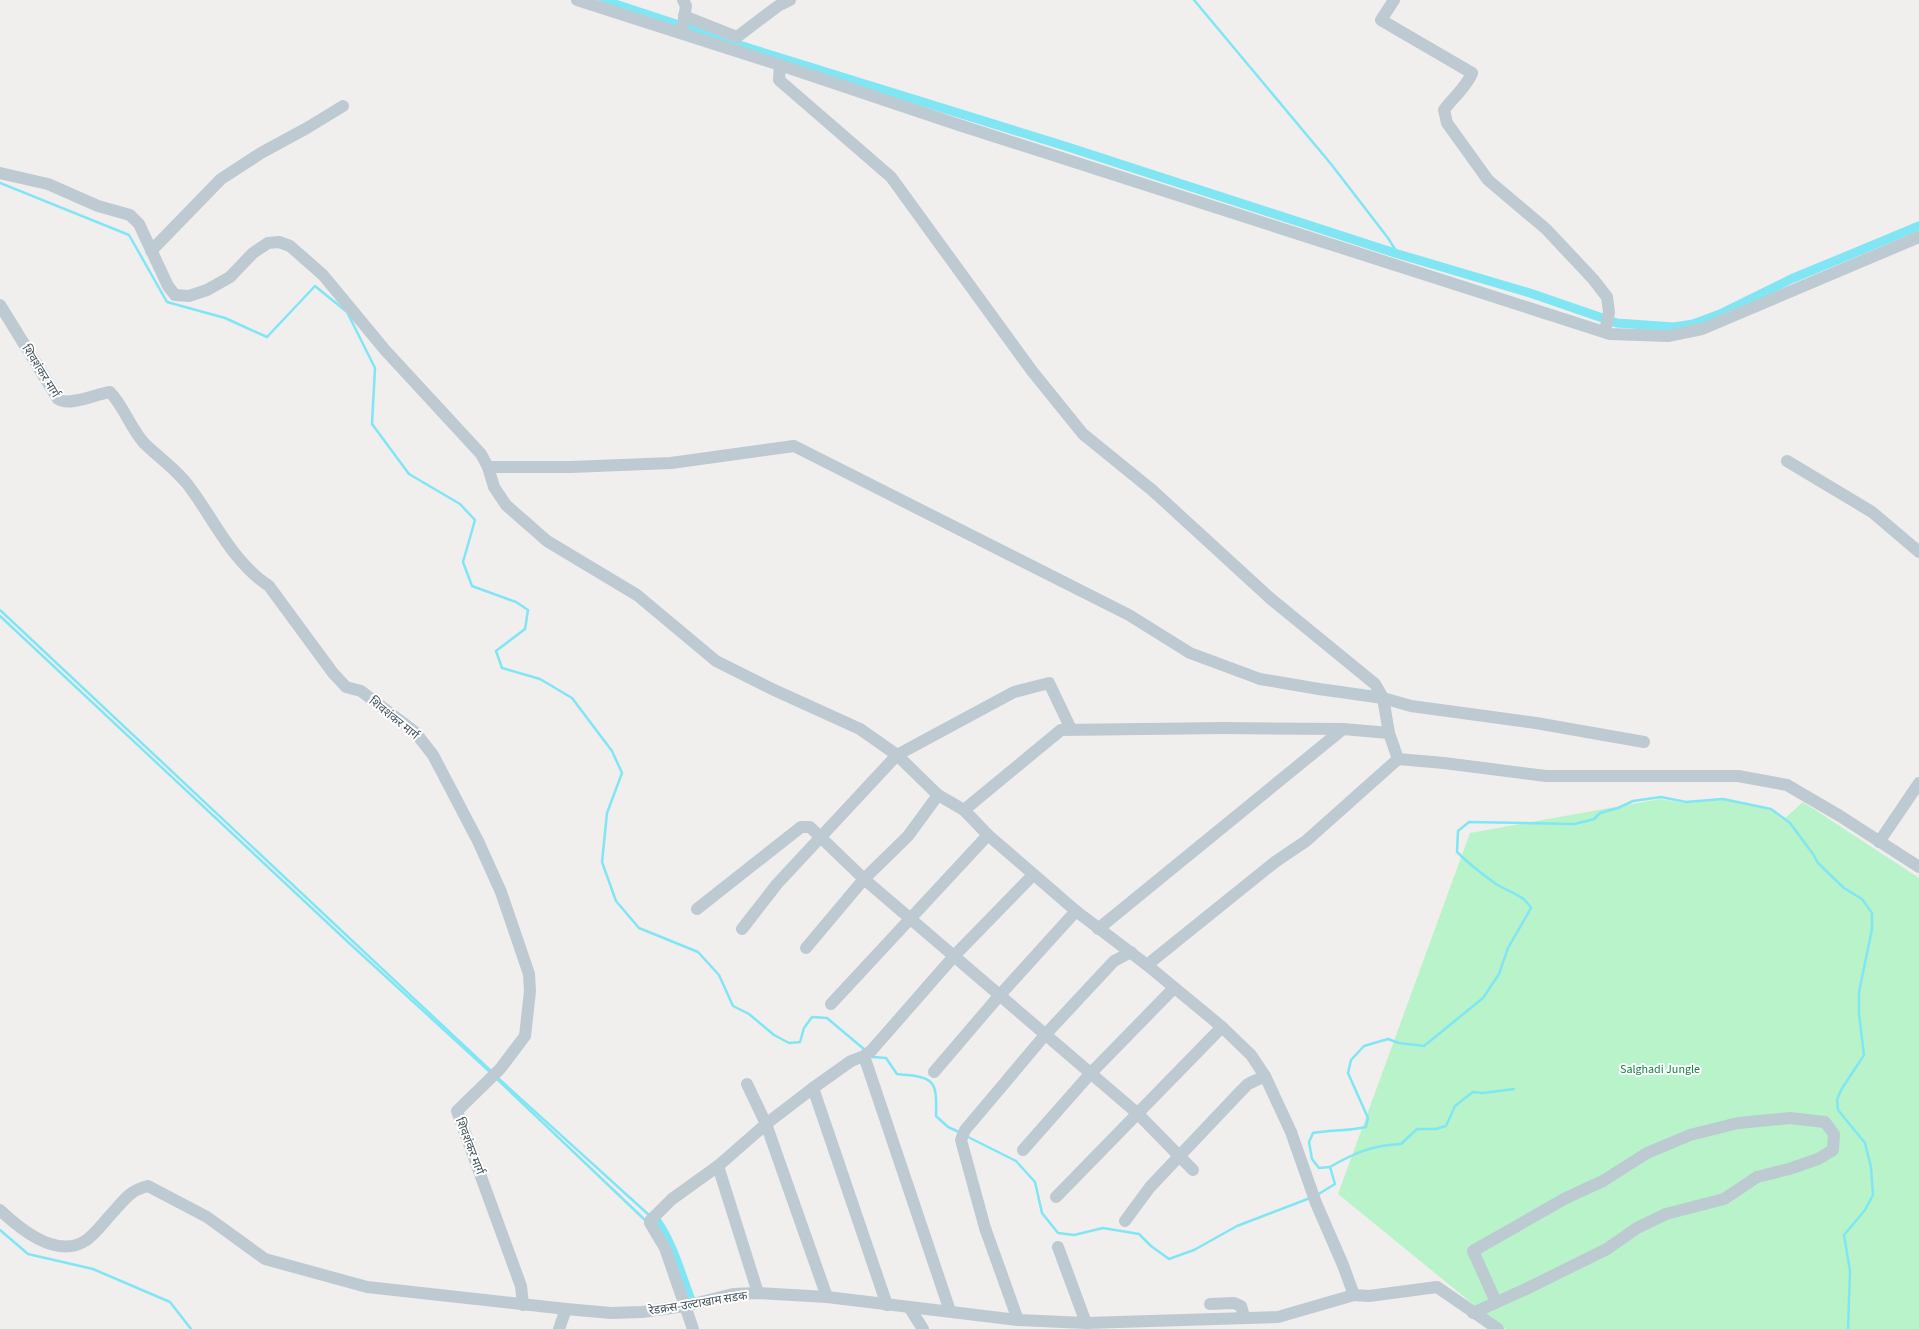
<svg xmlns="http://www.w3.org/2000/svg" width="1919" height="1329" font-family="'Source Sans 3','Noto Sans Devanagari',sans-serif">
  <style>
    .green { fill: #b8f3c9 }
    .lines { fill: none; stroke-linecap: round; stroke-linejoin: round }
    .stream { stroke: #81e6f4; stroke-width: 2.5 }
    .canal { stroke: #81e6f4; stroke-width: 9 }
    .minor { stroke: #bdcad2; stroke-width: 12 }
    .labels { text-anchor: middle; stroke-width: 4; stroke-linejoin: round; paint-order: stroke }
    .street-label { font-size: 12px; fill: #44545d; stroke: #fff }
    .park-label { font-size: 12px; fill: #0e8540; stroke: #fff }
  </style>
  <rect width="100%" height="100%" fill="#f1eeee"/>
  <polygon class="green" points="1660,799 1684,803 1724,800 1771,810 1783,820 1803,802 1919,878 1919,1329 1506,1329 1479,1309 1338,1194 1470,833"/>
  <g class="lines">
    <g class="stream">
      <polyline points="1194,0 1331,164 1388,238 1398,254"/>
      <polyline points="0,183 129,235 167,302 225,318 267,337 315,286 347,312 375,368 372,424 409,474 460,504 475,520 463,562 472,586 516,602 528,610 525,629 496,651 502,668 540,679 572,698 612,751 622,773 607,813 602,862 616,901 639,928 698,952 719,975 733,1006 749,1014 774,1035 789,1043 800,1042 804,1028 812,1017 827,1018 865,1050"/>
      <polyline points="0,610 491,1071"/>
      <polyline points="0,616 348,942 490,1072"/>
      <path d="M871,1055L873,1057L886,1058L897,1074C935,1077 937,1080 936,1116L948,1127L959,1132"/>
      <polyline points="496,1078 646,1221"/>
      <polyline points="498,1078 649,1215"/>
      <polyline points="966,1136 1016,1161 1035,1182 1042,1213 1058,1233 1074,1235 1103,1228 1139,1234 1151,1246 1169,1259 1194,1250 1237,1226 1310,1198"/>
      <path d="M1330,1167C1354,1153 1373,1145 1401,1144L1417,1129H1436L1446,1126L1455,1106L1473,1092L1483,1093L1514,1089"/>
      <path d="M1317,1195L1335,1184L1330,1167L1319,1168L1312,1159L1309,1142L1313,1133C1331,1130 1349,1131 1366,1127L1368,1118L1348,1073L1351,1060L1364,1046L1388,1039L1399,1043L1424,1046L1483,998L1499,974L1508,948L1531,908C1524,895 1509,892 1496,884C1482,874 1469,864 1457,852L1458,831L1469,822L1575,824L1594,819L1600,813L1618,808L1633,801L1661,797L1686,802L1723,799L1771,809L1790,823L1813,854L1818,863L1844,888L1862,899L1872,913V929L1859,992V1014L1864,1055L1841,1090L1837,1100L1838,1110L1865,1143L1871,1167L1873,1195L1865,1210L1844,1235L1850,1271L1848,1329"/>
      <polyline points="0,1230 28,1254 93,1269 170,1302 191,1329"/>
    </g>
    <g class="canal">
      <polyline points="603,0 752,49 1068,147 1398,254 1530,293 1617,323 1674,327 1693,324 1720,314 1791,279 1919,226"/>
      <path d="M657,1221C673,1244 680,1271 690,1297"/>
    </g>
    <g class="minor">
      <polyline points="577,0 780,65 779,80 891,177 1032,371 1083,434 1152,490 1271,599 1375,684 1383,698 1389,733 1398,759 1444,763 1546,776 1738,776 1787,785 1840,816 1919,867"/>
      <path d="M1394,0L1381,20L1472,73C1468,85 1452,99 1444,110L1447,123L1488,180L1546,229L1593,279L1607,297L1609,312L1605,332"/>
      <polyline points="684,16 737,37 778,6 790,0"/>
      <polyline points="683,25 686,6 683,0"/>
      <polyline points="780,65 959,125 1610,334 1668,336 1702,329 1919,237"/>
      <polyline points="0,173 48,184 98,206 130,215 139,224 168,286 175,295 189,296 207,290 230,277 253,253 268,243 279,242 290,246 323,275 385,350 481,454 488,467 494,487 506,505 547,541 637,595 716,661 772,689 860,729 897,755 938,795 964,810 988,835 1076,911 1147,965 1222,1027 1251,1055 1265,1076 1291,1132 1316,1203 1343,1265 1354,1295"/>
      <polyline points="151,251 221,179 261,153 307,128 343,106"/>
      <path d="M0,305L58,399C69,407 96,394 110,392C124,407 130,427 144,443C158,457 176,469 188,485C214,519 232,562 269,586L333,673L346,687L361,691L415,732L433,755L478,841L501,892L529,974L530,991L525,1036L500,1069L457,1111L521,1286L523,1305"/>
      <polyline points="1787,461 1872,512 1919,552"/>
      <polyline points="488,467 571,467 671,463 794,446 1129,615 1190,653 1260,679 1319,689 1383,698 1411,706 1536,723 1644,742"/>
      <polyline points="964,810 1061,730 1223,728 1343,729 1389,733"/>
      <polyline points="1879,842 1919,783"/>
      <polyline points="697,909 801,827 810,827 864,879 1137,1113 1193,1170"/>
      <polyline points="742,929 777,884 897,755 1014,692 1049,683 1071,729"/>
      <polyline points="1098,929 1343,729"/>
      <polyline points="806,948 864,879 908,836 938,795"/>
      <polyline points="1147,965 1275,862 1306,841 1398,759"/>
      <polyline points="831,1004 988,835"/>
      <polyline points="864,1056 950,1311"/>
      <polyline points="934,1072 999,996 1076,911"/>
      <polyline points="747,1084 766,1124 827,1297"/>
      <polyline points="813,1088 887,1305"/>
      <polyline points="1023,1150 1090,1074 1174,988"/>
      <polyline points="718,1166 758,1293"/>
      <polyline points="1056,1197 1222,1027"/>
      <path d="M0,1210C20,1229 56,1259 85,1241C95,1235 106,1219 115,1210C126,1198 131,1190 148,1186L207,1217L265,1259L367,1287L566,1309L611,1313L642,1312L685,1306L733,1294L758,1293L827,1297L1018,1320L1086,1323L1278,1317L1354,1295L1369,1296L1437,1287L1498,1329"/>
      <polyline points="1125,1221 1150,1187 1241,1091 1248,1084 1265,1076"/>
      <polyline points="1058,1247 1086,1323"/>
      <polyline points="1210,1304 1234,1303 1241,1306 1243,1313 1242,1318"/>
      <polyline points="909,1307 923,1329"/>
      <polyline points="1473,1313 1526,1289 1607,1249 1637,1228 1666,1214 1724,1199 1757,1177 1789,1169 1818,1159 1833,1150 1834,1134 1825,1122 1790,1118 1738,1123 1690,1135 1647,1153 1603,1181 1566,1198 1473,1251 1496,1302"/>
      <polyline points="1018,1320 985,1228 961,1140 965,1130 1045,1035 1114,961 1131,952"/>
      <polyline points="559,1329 566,1309"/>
      <polyline points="693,1329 665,1248 650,1223 650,1221 672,1199 718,1166 766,1124 813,1088 851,1061 864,1056 871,1051 955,955 1033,875"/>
    </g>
  </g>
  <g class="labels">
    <g class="street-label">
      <text transform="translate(41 371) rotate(58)" y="4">शिवशंकर मार्ग</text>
      <text transform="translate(394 718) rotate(39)" y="4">शिवशंकर मार्ग</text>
      <text transform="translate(470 1146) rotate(69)" y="4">शिवशंकर मार्ग</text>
      <text transform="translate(698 1303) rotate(-9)" y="4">रेडक्रस-उल्टाखाम सडक</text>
    </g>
    <g class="park-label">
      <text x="1660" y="1073">Salghadi Jungle</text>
    </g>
  </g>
</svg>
